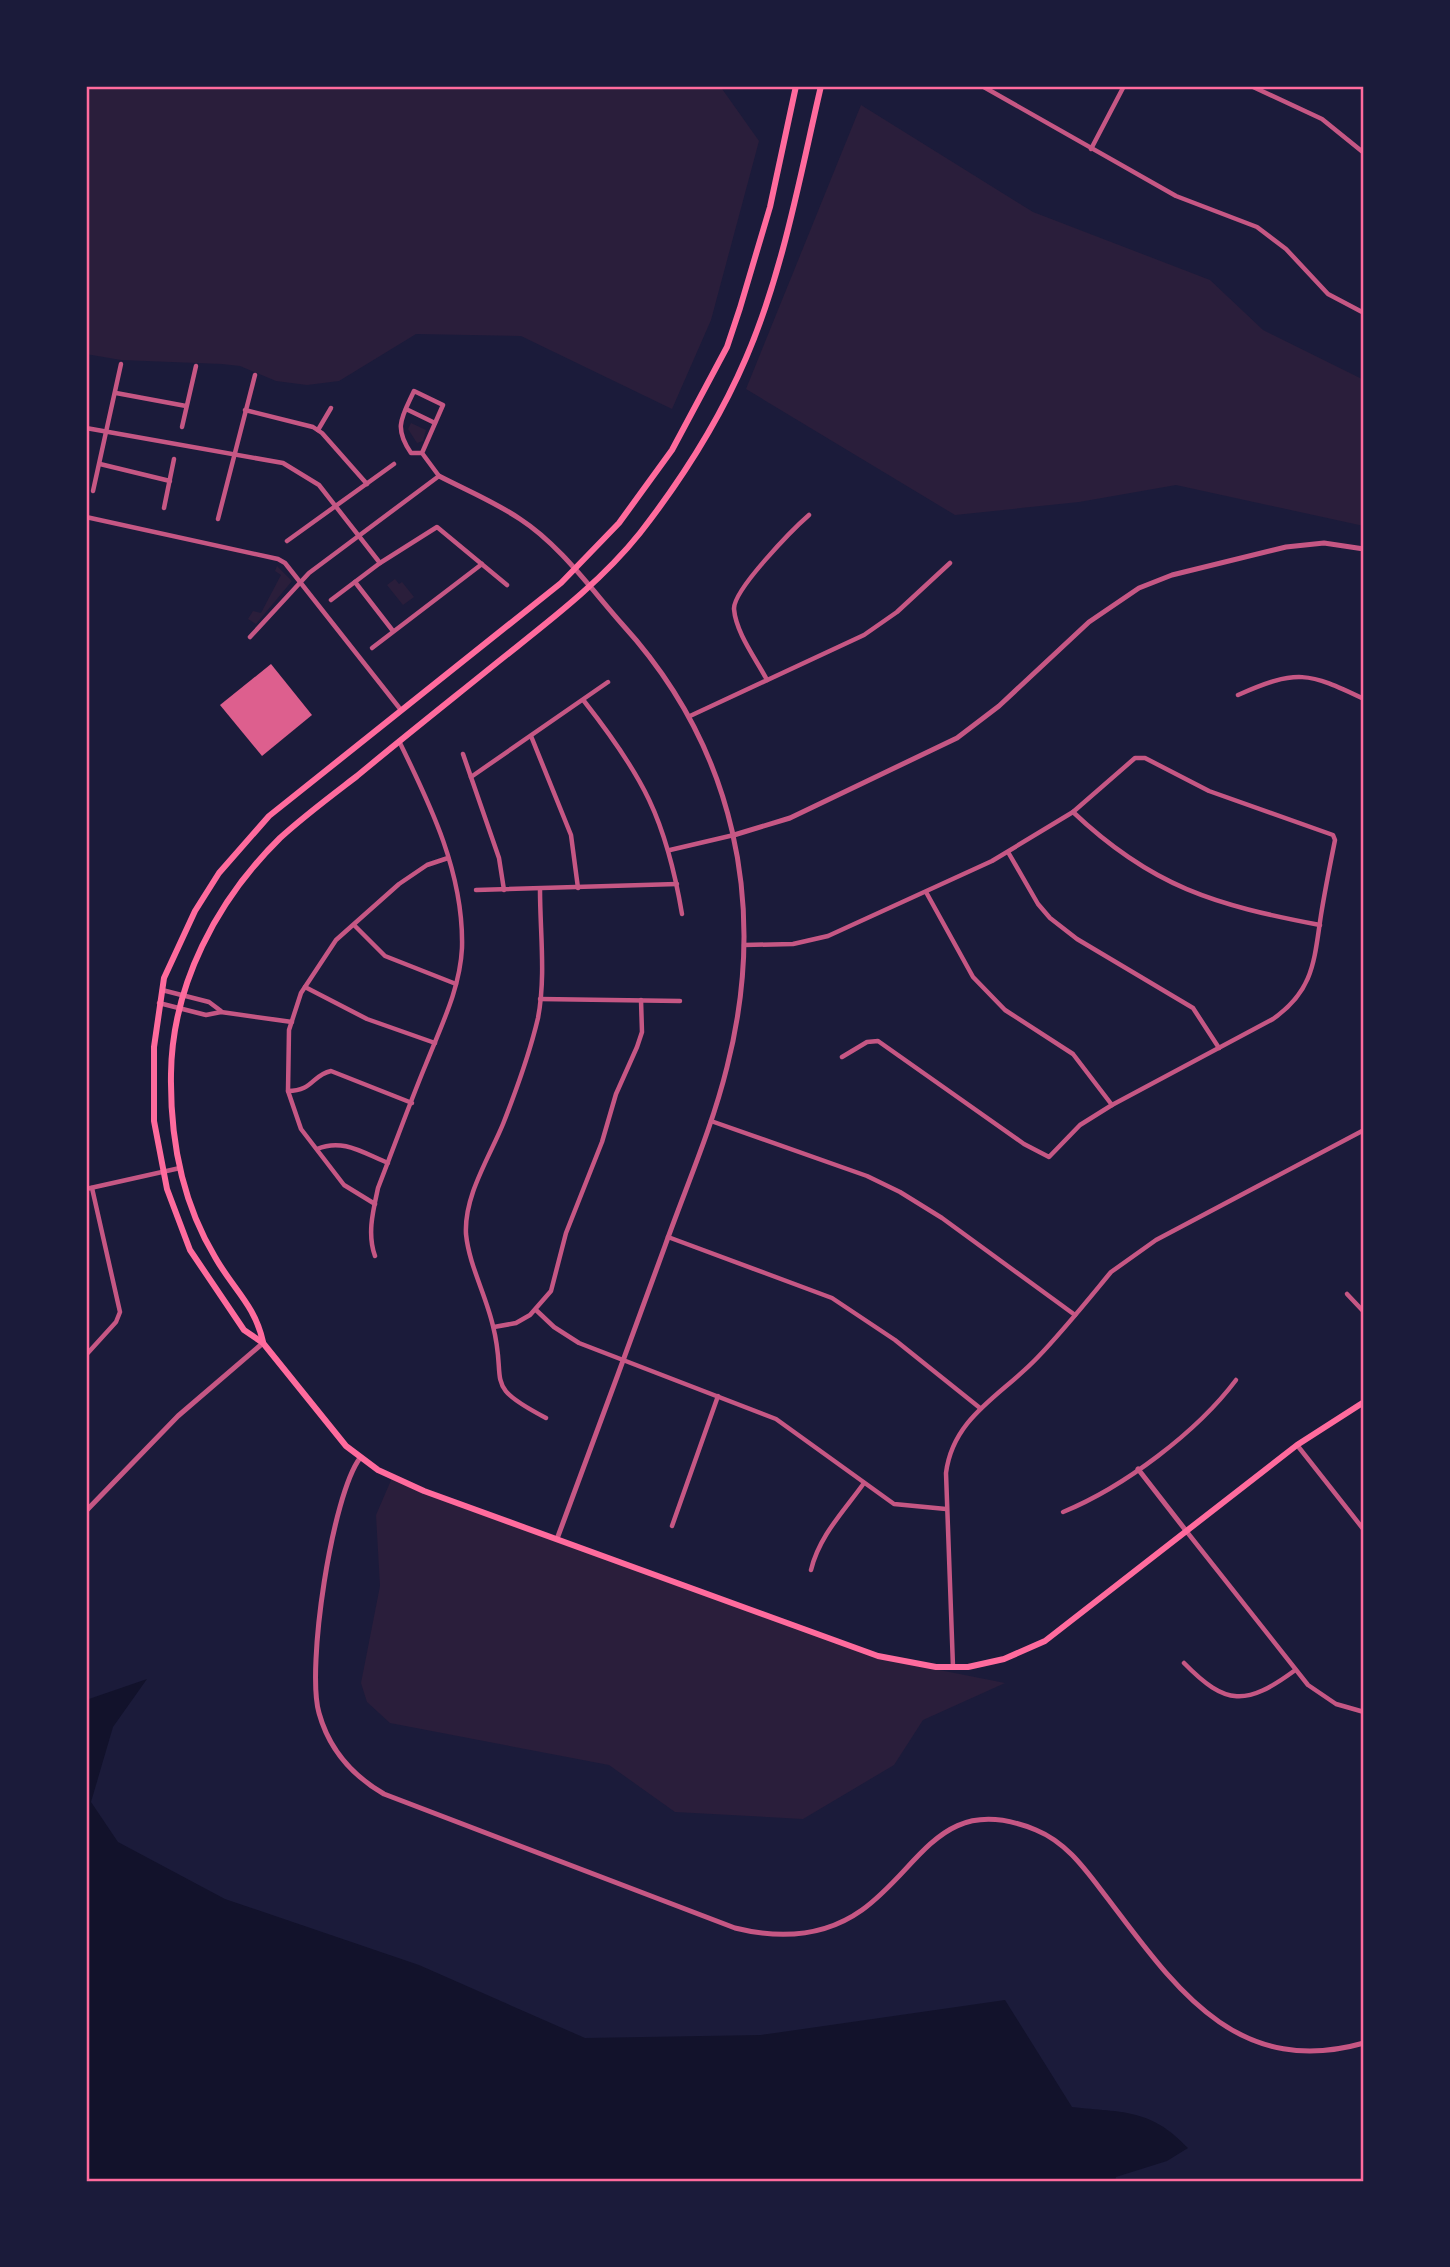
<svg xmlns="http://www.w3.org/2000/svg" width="1450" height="2267" font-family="'Libre Baskerville',serif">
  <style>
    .green { fill: #2a1e3b }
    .water { fill: #12122b }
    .building { fill: #dd5f8e }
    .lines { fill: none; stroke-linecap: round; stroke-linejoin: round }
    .minor { stroke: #c65784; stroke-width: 4.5 }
    .tertiary { stroke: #c65784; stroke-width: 5 }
    .secondary { stroke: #ff6b9d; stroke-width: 6 }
    .neatline { fill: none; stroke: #ff6b9d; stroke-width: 2.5 }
  </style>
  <rect width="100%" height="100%" fill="#1b1b3a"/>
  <g class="green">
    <polygon points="86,86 720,86 759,141 711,320 672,409 521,336 416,334 339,381 307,385 276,381 240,366 222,364 121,360 86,354"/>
    <polygon points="861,105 1033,212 1210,280 1263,330 1364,380 1364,526 1176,485 1079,502 955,515 746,389"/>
    <polygon points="411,423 426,430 423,441 417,443 408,429"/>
    <polygon points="277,566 292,581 256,624 248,619 253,611 261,613 281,575 275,571"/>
    <polygon points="395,579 399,584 402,582 414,597 403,605 387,585"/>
    <polygon points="392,1478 899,1662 1005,1683 923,1720 894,1765 803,1819 675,1812 609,1765 390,1723 367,1702 361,1683 380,1586 376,1515"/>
  </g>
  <path class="water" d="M147,1679L113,1727L91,1802L118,1842L225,1899L419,1965L585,2038L761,2035L1005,2000L1072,2107C1124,2113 1150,2108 1188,2148L1167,2161L1116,2177L1115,2181H86V1700Z"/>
  <polygon class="building" points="271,664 312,715 262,756 220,705"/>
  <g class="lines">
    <g class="minor">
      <polyline points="982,86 1176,196 1257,227 1286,249 1328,294 1364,313"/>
      <polyline points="1251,86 1322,119 1364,153"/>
      <polyline points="1091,149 1124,86"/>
      <polyline points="116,393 186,406"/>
      <polyline points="406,409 435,423"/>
      <polyline points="245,410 313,427 322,433 367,484"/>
      <polyline points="182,427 196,366"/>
      <polyline points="86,428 283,463 319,485 380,563"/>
      <polyline points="318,430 331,408"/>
      <polyline points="100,464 170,481"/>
      <polyline points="93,491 121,364"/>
      <polyline points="164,508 174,459"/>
      <polyline points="86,517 278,559 285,563 401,710"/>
      <polyline points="218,519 255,375"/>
      <polyline points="287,541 394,464"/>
      <polyline points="355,582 393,631"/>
      <polyline points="331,600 380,563 437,527 507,585"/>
      <path d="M250,637L309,573L439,476L422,453L443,405L414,391C402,417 393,427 411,453H422"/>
      <polyline points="372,648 482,564"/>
      <path d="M767,680C756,659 736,633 734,609C733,590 793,529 809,515"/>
      <path d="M1238,695C1297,669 1308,672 1364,699"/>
      <path d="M584,701C643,776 666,819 682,914"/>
      <polyline points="690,716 864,635 897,612 950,563"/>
      <polyline points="531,736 571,835 578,888"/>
      <polyline points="463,754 499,858 504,890"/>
      <polyline points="471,777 608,682"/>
      <path d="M1073,812C1152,887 1215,905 1320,925"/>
      <polyline points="670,850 734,835"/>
      <polyline points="1008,852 1038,904 1050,918 1077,939 1193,1008 1219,1048"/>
      <polyline points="476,890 677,884"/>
      <path d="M540,890C540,932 546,976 538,1018C530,1052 516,1091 503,1124C489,1158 464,1196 466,1234C469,1265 486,1295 493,1326C508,1385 481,1384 546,1418"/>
      <polyline points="926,892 973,977 1005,1010 1073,1054 1112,1105"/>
      <polyline points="354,925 385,956 456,984"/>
      <path d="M744,945L793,944L828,936L992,861L1073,812L1135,758H1145L1209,791L1333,835L1335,840C1330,865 1325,890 1321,915C1314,961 1314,990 1273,1019L1112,1105L1080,1125L1049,1157L1024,1144L878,1041L867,1042L842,1057"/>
      <polyline points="305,987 367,1019 435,1043"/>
      <polyline points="162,990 209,1002 221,1011"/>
      <polyline points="540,999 680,1001"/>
      <polyline points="159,1003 206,1015 221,1012 292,1022"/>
      <path d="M288,1091C313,1091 312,1075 331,1071L412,1103"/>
      <polyline points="711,1121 867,1176 900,1192 942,1218 1075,1315"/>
      <path d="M317,1149C343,1138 363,1153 388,1163"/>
      <polyline points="86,1189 180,1168"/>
      <polyline points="375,1204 344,1185 301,1129 288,1091 289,1030 301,993 336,940 399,884 427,865 448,858"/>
      <polyline points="668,1237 832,1298 895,1340 980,1408"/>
      <path d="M375,1256C367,1234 373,1211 378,1188C394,1147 409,1105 426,1064C441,1026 460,989 462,948C464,874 431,806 399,741"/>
      <polyline points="1347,1294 1364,1312"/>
      <polyline points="536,1310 554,1327 579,1343 776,1419 894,1504 946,1509"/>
      <polyline points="494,1327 516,1323 530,1315 551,1291 566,1233 602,1142 616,1094 637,1047 642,1032 641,1000"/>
      <polyline points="86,1355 116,1322 120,1312 92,1188"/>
      <polyline points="1297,1445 1364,1530"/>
      <path d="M1063,1512C1124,1487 1197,1432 1236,1380"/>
      <polyline points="672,1526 718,1396"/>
      <polyline points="1187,1532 1308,1685 1336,1704 1364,1712"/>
      <path d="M811,1570C819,1536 844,1511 864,1483"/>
      <path d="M1184,1663C1226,1706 1246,1706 1294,1671"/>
      <path d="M953,1667L946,1473C953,1417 1002,1395 1037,1358C1063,1331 1087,1301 1111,1272L1156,1240L1364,1130"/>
    </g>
    <g class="tertiary">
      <path d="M439,476C466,490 495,502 520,519C560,545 591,589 622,624C735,748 768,906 727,1067C712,1128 686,1187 665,1246C629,1344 594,1441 557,1539"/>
      <polyline points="734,835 790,818 957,738 999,706 1089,622 1139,588 1172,575 1286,547 1324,543 1364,549"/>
      <path d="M360,1458C332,1495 306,1668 319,1713C329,1749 353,1776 384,1794L735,1928C779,1939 824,1937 862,1910C922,1867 941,1791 1036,1830C1068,1843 1087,1872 1108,1899C1175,1987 1236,2079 1364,2043"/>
      <polyline points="1138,1469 1187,1532"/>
      <polyline points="86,1511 178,1416 263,1343"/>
    </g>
    <g class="secondary">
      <polyline points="796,86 770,207 740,308 727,347 672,450 619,523 561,583 269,816 219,873 195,911 164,978 154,1047 154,1121 167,1189 190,1250 244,1330 263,1343 346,1446 378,1470 424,1491 878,1656 936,1667 968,1667 1004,1659 1045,1641 1297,1445 1364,1402"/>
      <path d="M263,1342C255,1305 233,1289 215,1257C182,1202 170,1138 171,1074C172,985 217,900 280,838C304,816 331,796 357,776C404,737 452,699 499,661C549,621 600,583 640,533C682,479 719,421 746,358C783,272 800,176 821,86"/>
    </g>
  </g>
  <rect width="1450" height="2267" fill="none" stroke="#1b1b3a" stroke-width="175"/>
  <rect x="88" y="88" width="1274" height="2092" class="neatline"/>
</svg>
